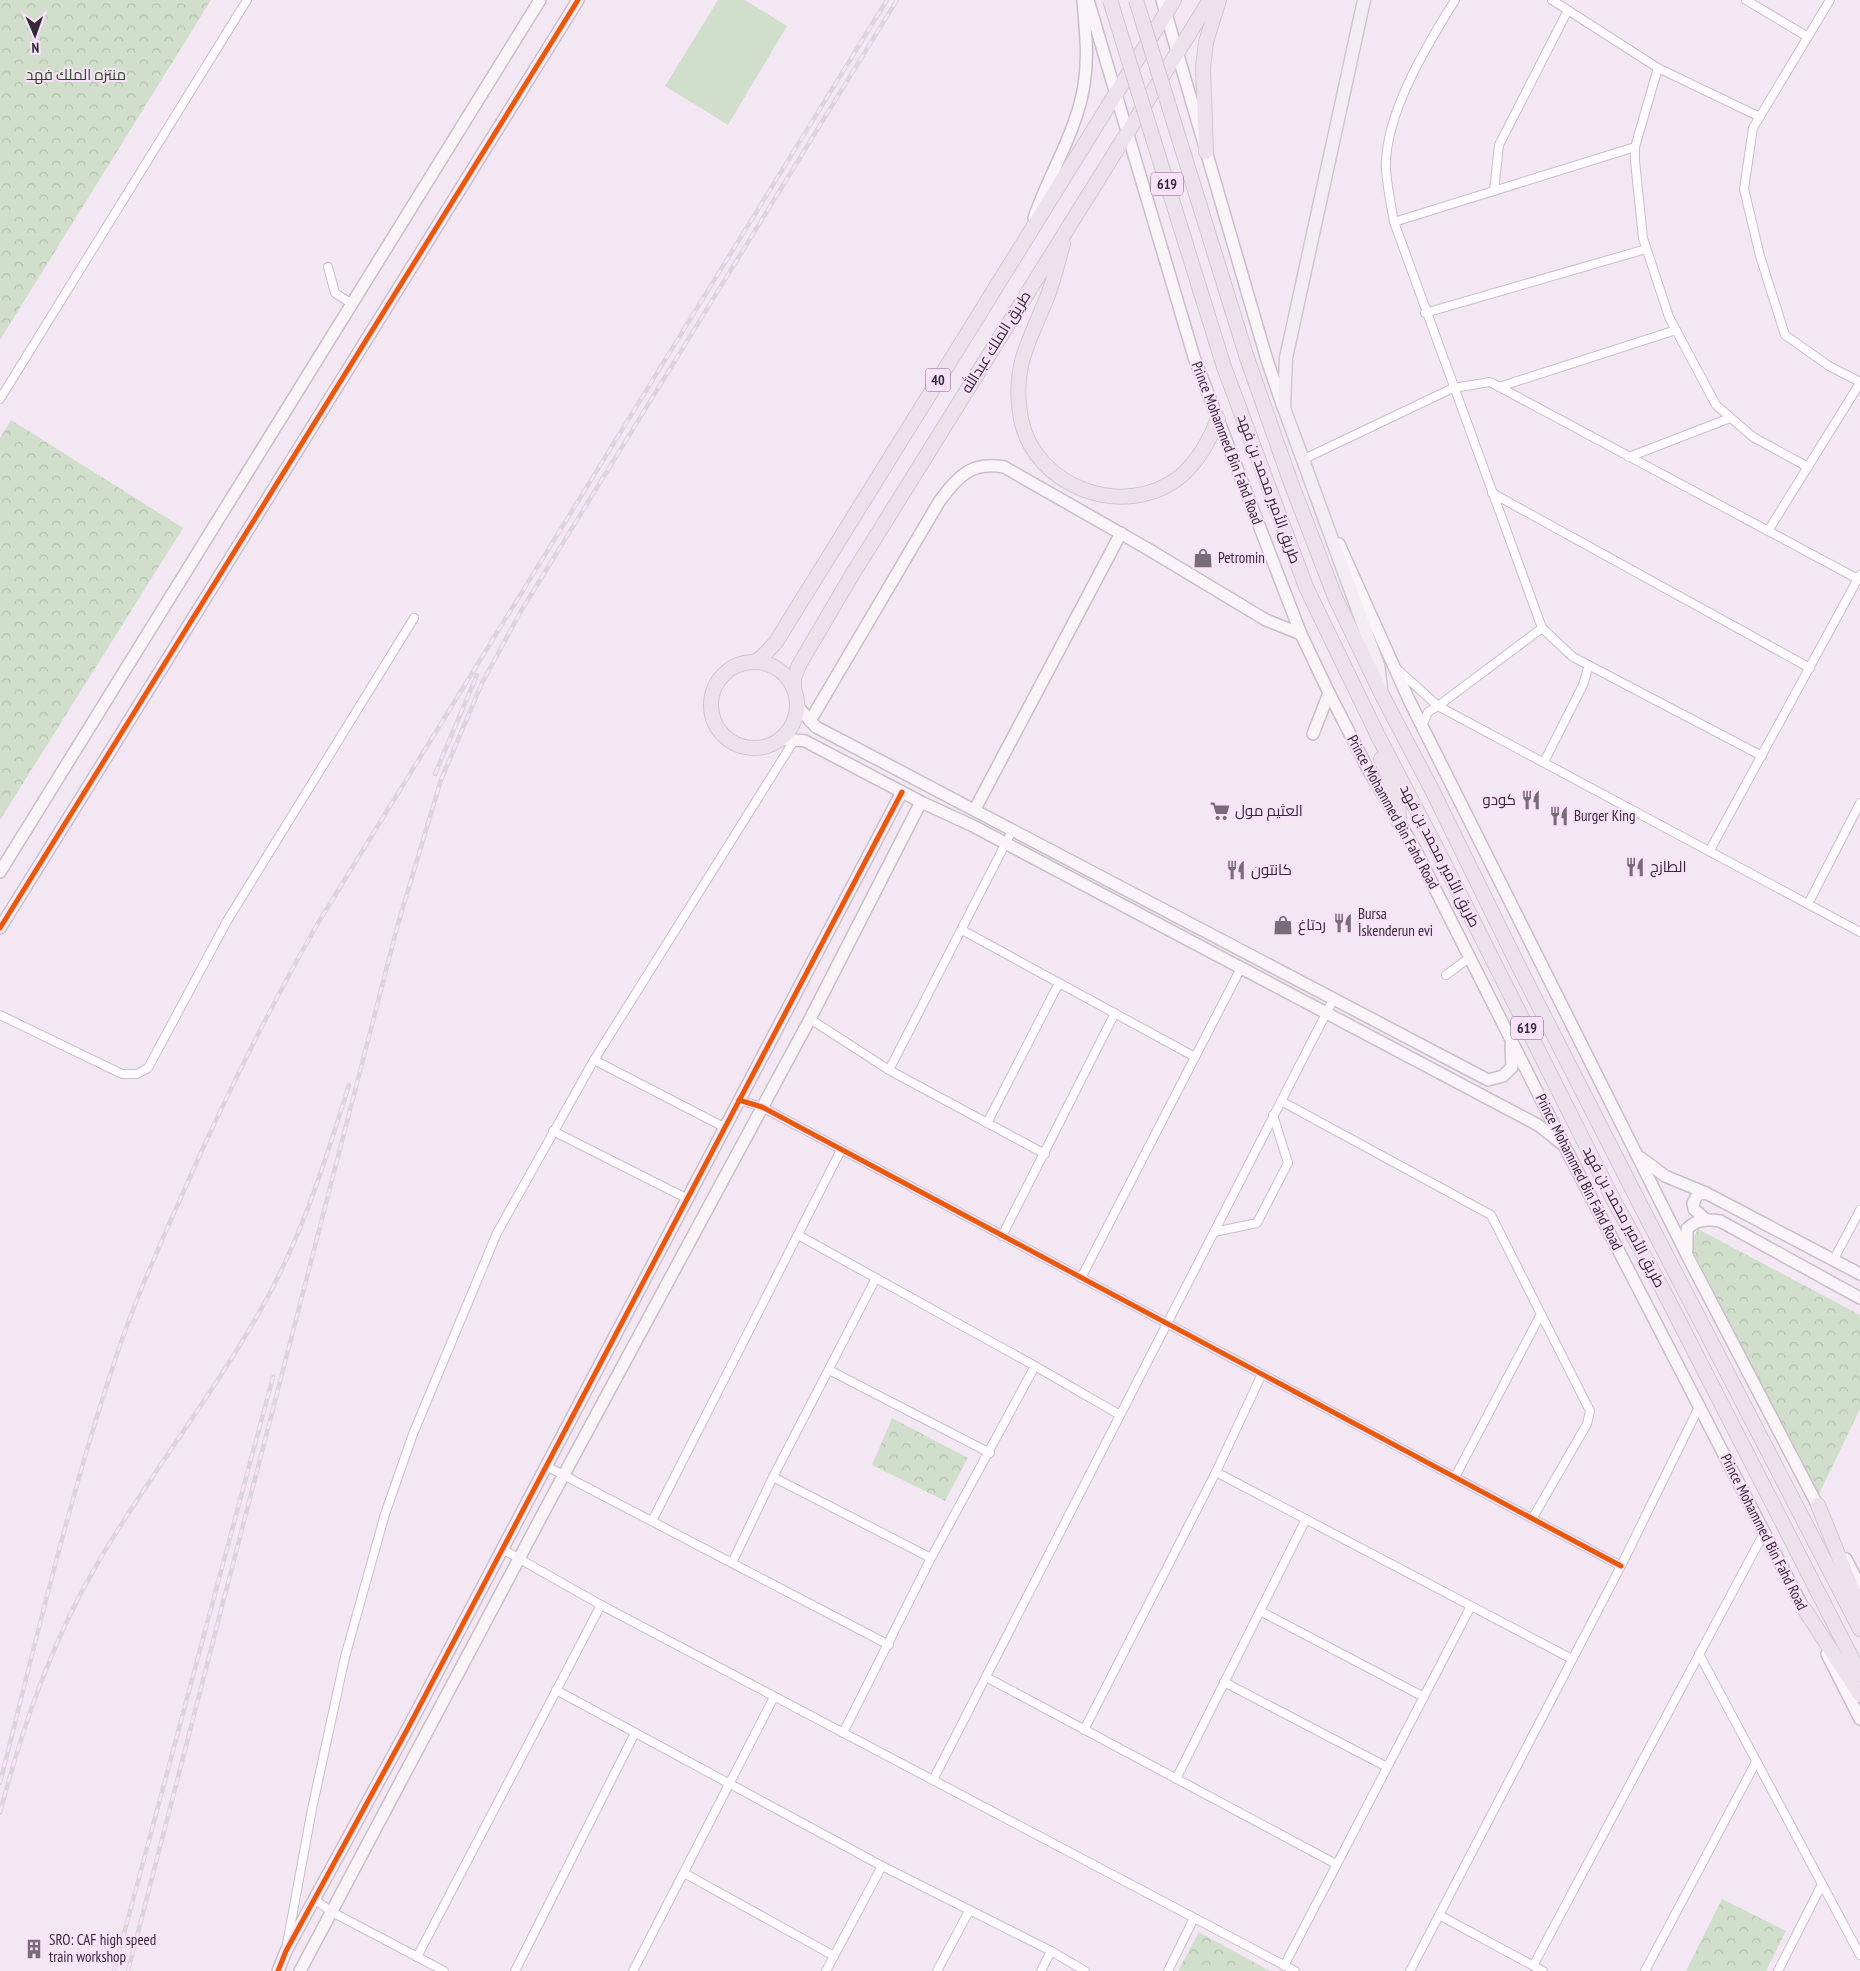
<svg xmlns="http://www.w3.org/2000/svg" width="1860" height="1971" font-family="'PT Sans Narrow',Cairo,sans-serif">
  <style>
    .park { fill: url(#park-crowns) }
    .pitch { fill: #d1decc }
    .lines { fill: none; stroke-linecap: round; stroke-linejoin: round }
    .street-casing { stroke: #c9bfc9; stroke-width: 10 }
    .secondary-casing { stroke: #c9bfc9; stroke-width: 14 }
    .primary-casing { stroke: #cec8ce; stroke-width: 15 }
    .highway-casing { stroke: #cec8ce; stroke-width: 16 }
    .street { stroke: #fdfbfd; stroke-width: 8 }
    .secondary { stroke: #f9f4f8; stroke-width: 11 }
    .primary { stroke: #f4ecf3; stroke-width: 12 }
    .highway { stroke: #ede2ec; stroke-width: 14 }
    .rail-casing { stroke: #d9d5da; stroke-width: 4.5 }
    .rail { stroke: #f9e1fa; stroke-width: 2.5; stroke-dasharray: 8; stroke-linecap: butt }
    .highway-bridge-casing { stroke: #cec8ce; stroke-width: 16; stroke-linecap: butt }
    .highway-bridge { stroke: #ede2ec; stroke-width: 14 }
    .cycleway-casing { stroke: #f9e1fa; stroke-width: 8 }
    .cycleway { stroke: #e8590c; stroke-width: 5 }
    .labels { text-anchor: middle; stroke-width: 4; stroke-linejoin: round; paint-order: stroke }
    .shield { fill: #f9e1fa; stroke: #6e616f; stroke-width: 1 }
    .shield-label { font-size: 14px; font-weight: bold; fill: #332a33 }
    .park-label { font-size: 15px; fill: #224f16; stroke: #f9e1fa }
    .street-label { font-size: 15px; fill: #332a33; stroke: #f9e1fa }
    .poi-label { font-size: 15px; fill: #332a33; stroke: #f9e1fa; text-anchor: start }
  </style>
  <defs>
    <pattern id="park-crowns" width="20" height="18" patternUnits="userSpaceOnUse" patternTransform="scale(1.25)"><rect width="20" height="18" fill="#d1decc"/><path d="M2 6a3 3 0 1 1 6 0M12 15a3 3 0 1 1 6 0" fill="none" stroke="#b4bfb0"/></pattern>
  </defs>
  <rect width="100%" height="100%" fill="#f4e7f4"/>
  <g class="park">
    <polygon points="0,0 211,0 0,340"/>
    <polygon points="11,420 183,528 0,820 0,438"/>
    <polygon points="1698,1229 1860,1315 1860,1409 1817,1498 1690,1245"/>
    <polygon points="892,1418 968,1458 945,1501 872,1465"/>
    <polygon points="1722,1899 1786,1931 1766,1971 1686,1971"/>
    <polygon points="1199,1932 1270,1971 1178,1971"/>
  </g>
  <polygon class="pitch" points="718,0 745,0 787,26 728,125 665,86"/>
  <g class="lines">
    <defs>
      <g id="street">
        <path d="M1455,0C1427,45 1384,115 1386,169C1387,186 1391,205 1394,222L1542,628L1573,657L1762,756"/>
        <polyline points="1552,0 1658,68 1760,117"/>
        <polyline points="1746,0 1808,37"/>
        <polyline points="1830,0 1753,128 1744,189 1760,256 1785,335 1829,366 1860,382"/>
        <polyline points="1658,68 1635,147 1635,161 1643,238 1669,317 1716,405 1753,437 1808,467"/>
        <polyline points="1494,191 1499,145 1568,10"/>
        <polyline points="1394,222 1635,147"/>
        <polyline points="328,267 335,293 352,304"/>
        <polyline points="1425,313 1646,249"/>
        <polyline points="1499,387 1676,330"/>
        <polyline points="0,399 247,0"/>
        <polyline points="1629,457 1730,418"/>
        <polyline points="1302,460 1453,388 1490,382 1858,579"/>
        <polyline points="1492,493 1810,668"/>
        <polyline points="1768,531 1860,383"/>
        <polyline points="1542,628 1438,706 1860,932"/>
        <polyline points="1397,669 1438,706 1428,712 1422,726"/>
        <polyline points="1544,762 1583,685 1589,665"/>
        <polyline points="1710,850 1860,575"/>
        <polyline points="1808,904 1860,803"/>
        <polyline points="962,930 1195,1057"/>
        <polyline points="1446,975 1469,958"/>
        <polyline points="0,1015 122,1074 137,1074 148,1068 227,921 414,618"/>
        <polyline points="810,1019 889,1070 1045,1154"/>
        <polyline points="594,1060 724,1127"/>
        <polyline points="889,1070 1013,829"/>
        <polyline points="739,1100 762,1107 1621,1566"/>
        <polyline points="1281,1101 1491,1215 1590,1411 1587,1424 1532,1519"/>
        <polyline points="987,1123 1059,983"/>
        <polyline points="553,1131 686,1198"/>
        <polyline points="1214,1232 1257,1223 1288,1163 1273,1115"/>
        <polyline points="798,1235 1035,1366 1120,1415"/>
        <polyline points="1002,1236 1115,1013"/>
        <polyline points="1834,1259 1860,1210"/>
        <polyline points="1081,1278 1241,968"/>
        <polyline points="829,1370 990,1453"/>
        <polyline points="546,1466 889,1645"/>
        <polyline points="1216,1472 1572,1659"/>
        <polyline points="773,1477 931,1558"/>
        <polyline points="1455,1477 1541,1314"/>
        <polyline points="652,1521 841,1150"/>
        <polyline points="502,1549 601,1605 1295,1971"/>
        <polyline points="732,1563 773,1477 876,1278"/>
        <polyline points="1260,1611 1424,1697"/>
        <polyline points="1699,1654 1860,1955"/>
        <polyline points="986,1677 1336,1864"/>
        <polyline points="1224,1682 1387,1767"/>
        <polyline points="556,1690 882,1866 1051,1951 1085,1971"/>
        <polyline points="1084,1730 1216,1472 1262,1374"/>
        <polyline points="843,1733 931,1558 1035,1366"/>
        <polyline points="1176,1779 1306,1519"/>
        <polyline points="933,1780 1333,1000"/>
        <polyline points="684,1873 834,1956"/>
        <polyline points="314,1899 332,1912 444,1971"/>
        <polyline points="1439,1915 1543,1971"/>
        <polyline points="287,1944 312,1809 345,1657 385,1514 413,1434 497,1233 594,1060 795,739"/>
        <polyline points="417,1957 601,1605"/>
        <polyline points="1284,1966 1471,1606"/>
        <polyline points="1533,1966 1765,1531"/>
        <polyline points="515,1971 635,1733"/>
        <polyline points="633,1971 774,1697"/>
        <polyline points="826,1971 882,1866"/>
        <polyline points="937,1971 969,1911"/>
        <polyline points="1041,1971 1051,1951"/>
        <polyline points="1168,1971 1194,1918"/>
        <polyline points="1410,1971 1621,1566 1699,1407"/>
        <polyline points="1645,1971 1756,1762"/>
        <polyline points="1778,1971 1821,1886"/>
      </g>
      <g id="secondary">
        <polyline points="1088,0 1194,357 1301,634 1329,693 1369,771 1415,849 1564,1145 1808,1617"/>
        <polyline points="1162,0 1267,360 1283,407"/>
        <path d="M1034,218C1049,174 1077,131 1084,85C1089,55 1085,29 1083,0"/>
        <polyline points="1339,544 1409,700 1689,1259 1821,1512"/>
        <polyline points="797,706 816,727 1488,1080 1503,1076 1512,1067 1511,1045"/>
        <path d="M810,721L939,502C958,477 970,461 1004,467L1148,549L1266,620L1301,634"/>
        <polyline points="1313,734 1329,693"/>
        <polyline points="777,741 787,739 805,741 921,802 973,826 1538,1125 1561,1143"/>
        <polyline points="975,809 1121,533"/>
        <polyline points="0,872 540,0"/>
        <polyline points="0,928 578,0"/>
        <polyline points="1641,1158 1665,1176 1706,1193 1860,1274"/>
        <polyline points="1705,1219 1694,1209 1693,1203 1698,1194 1706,1193"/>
        <path d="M1687,1250V1229C1697,1219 1706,1219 1720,1221L1860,1298"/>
        <polyline points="1846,1559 1860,1587"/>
        <polyline points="1827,1654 1860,1719"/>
        <polyline points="278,1971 286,1951 408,1728 902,792"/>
        <polyline points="300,1971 547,1506 810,1019 921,802"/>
      </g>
      <polyline id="primary" points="1364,0 1286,358 1284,408 1378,665 1381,687"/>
      <g id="highway">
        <polyline points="1206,152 1203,68 1206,42 1219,0"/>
        <path d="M1063,244C1058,261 1054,279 1048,295C1030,341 1011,366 1021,419C1035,488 1125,521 1181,476C1199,460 1209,441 1218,419"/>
        <polyline points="1247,358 1291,483 1335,597 1382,695 1432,790 1518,965 1647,1218 1860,1629"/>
        <polyline points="1224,367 1306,587 1378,736 1437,849 1613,1199 1663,1290 1860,1674"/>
        <polyline points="755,662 763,656 776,642 1174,0"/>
        <circle cx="754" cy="705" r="43"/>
        <polyline points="794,690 794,678 799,665 852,575 1210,0"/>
        <polyline points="1381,759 1398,801 1399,822"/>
        <polyline points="1818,1505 1860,1609"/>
        <polyline points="1805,1610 1860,1695"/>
      </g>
    </defs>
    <use href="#street" class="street-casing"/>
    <use href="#secondary" class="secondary-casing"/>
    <use href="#primary" class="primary-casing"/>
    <use href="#highway" class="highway-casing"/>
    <use href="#street" class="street"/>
    <use href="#secondary" class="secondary"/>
    <use href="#primary" class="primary"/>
    <use href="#highway" class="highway"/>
    <defs>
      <g id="rail">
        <polyline points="435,774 477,675"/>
        <path d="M0,1783C36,1640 70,1495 117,1354C134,1303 156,1254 178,1204C220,1108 266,1014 318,923L887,0"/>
        <path d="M0,1813C23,1724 53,1638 100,1559C152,1471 216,1391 265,1302C303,1233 326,1159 349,1085"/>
        <polyline points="114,1971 273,1377"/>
        <polyline points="128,1971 398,924 441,780 482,683 521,611 897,0"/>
      </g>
    </defs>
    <use href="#rail" class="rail-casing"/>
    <use href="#rail" class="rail"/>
    <defs>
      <g id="highway-bridge">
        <polyline points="1110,0 1224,367"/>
        <polyline points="1136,0 1247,358"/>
      </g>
    </defs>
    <use href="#highway-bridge" class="highway-bridge-casing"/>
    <use href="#highway-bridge" class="highway-bridge"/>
    <defs>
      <g id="cycleway">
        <polyline points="0,928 578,0"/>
        <polyline points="739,1100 762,1107 1621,1566"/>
        <polyline points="278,1971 286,1951 408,1728 902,792"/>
      </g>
    </defs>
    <use href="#cycleway" class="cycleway-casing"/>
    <use href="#cycleway" class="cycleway"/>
  </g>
  <defs>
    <symbol id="shop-bare" viewBox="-9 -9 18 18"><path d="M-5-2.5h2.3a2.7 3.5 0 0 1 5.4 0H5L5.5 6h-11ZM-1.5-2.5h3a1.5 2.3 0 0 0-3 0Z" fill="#776c77" stroke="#f9e1fa" stroke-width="2.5" paint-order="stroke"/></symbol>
    <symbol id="restaurant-bare" viewBox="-9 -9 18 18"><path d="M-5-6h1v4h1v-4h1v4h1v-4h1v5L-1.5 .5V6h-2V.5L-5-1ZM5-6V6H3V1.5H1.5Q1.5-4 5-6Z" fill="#776c77" stroke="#f9e1fa" stroke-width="2.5" paint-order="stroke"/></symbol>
    <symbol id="supermarket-bare" viewBox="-9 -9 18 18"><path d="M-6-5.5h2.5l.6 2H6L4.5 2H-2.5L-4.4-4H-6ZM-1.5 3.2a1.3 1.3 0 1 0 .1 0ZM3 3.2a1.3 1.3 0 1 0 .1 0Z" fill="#776c77" stroke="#f9e1fa" stroke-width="2.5" paint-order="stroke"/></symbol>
    <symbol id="building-bare" viewBox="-9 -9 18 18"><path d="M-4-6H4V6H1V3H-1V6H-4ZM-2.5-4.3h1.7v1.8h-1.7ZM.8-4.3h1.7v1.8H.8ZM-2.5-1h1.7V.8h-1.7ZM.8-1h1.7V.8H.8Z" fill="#776c77" stroke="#f9e1fa" stroke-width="2.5" paint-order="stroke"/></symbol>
  </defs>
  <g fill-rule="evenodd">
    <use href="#shop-bare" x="1189" y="544" width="28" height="28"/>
    <use href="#restaurant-bare" x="1517" y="786" width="28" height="28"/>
    <use href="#supermarket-bare" x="1206" y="797" width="28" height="28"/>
    <use href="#restaurant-bare" x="1545" y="802" width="28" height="28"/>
    <use href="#restaurant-bare" x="1621" y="853" width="28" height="28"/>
    <use href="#restaurant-bare" x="1222" y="856" width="28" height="28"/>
    <use href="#restaurant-bare" x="1329" y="909" width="28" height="28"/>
    <use href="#shop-bare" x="1269" y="911" width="28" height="28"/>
    <use href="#building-bare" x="20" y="1935" width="28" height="28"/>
  </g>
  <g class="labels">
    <g class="shield">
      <rect x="1151" y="172.5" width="32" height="23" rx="4"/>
      <rect x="925.5" y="368.5" width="25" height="23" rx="4"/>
      <rect x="1511" y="1016.5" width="32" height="23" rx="4"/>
    </g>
    <g class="shield-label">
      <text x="1167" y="189">619</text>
      <text x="938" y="385">40</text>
      <text x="1527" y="1033">619</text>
    </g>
    <g class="park-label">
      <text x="76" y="80">منتزه الملك فهد</text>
    </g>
    <g class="street-label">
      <text transform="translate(996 342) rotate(-58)" y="5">طريق الملك عبدالله</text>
      <text transform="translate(1227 443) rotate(69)" y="5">Prince Mohammed Bin Fahd Road</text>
      <text transform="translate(1269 489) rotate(70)" y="5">طريق الأمير محمد بن فهد</text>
      <text transform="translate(1393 812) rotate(61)" y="5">Prince Mohammed Bin Fahd Road</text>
      <text transform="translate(1440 856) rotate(63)" y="5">طريق الأمير محمد بن فهد</text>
      <text transform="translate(1579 1172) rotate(63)" y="5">Prince Mohammed Bin Fahd Road</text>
      <text transform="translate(1624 1217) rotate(62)" y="5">طريق الأمير محمد بن فهد</text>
      <text transform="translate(1764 1532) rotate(63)" y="5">Prince Mohammed Bin Fahd Road</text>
    </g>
    <g class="poi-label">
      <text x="1218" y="563">Petromin</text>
      <text x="1516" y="805" text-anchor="end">كودو</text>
      <text x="1235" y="816">العثيم مول</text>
      <text x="1574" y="821">Burger King</text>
      <text x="1650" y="872">الطازج</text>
      <text x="1251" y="875">كانتون</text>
      <text x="1358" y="919">Bursa<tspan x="1358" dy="17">İskenderun evi</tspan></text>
      <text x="1298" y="930">ردتاغ</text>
      <text x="49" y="1945">SRO: CAF high speed<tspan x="49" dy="17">train workshop</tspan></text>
    </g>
  </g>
  <g transform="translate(35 35) rotate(178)" stroke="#f9e1fa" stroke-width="4" paint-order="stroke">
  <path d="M0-4L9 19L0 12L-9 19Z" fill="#332a33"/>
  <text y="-8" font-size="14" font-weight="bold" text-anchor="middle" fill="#332a33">N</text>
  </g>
</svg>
